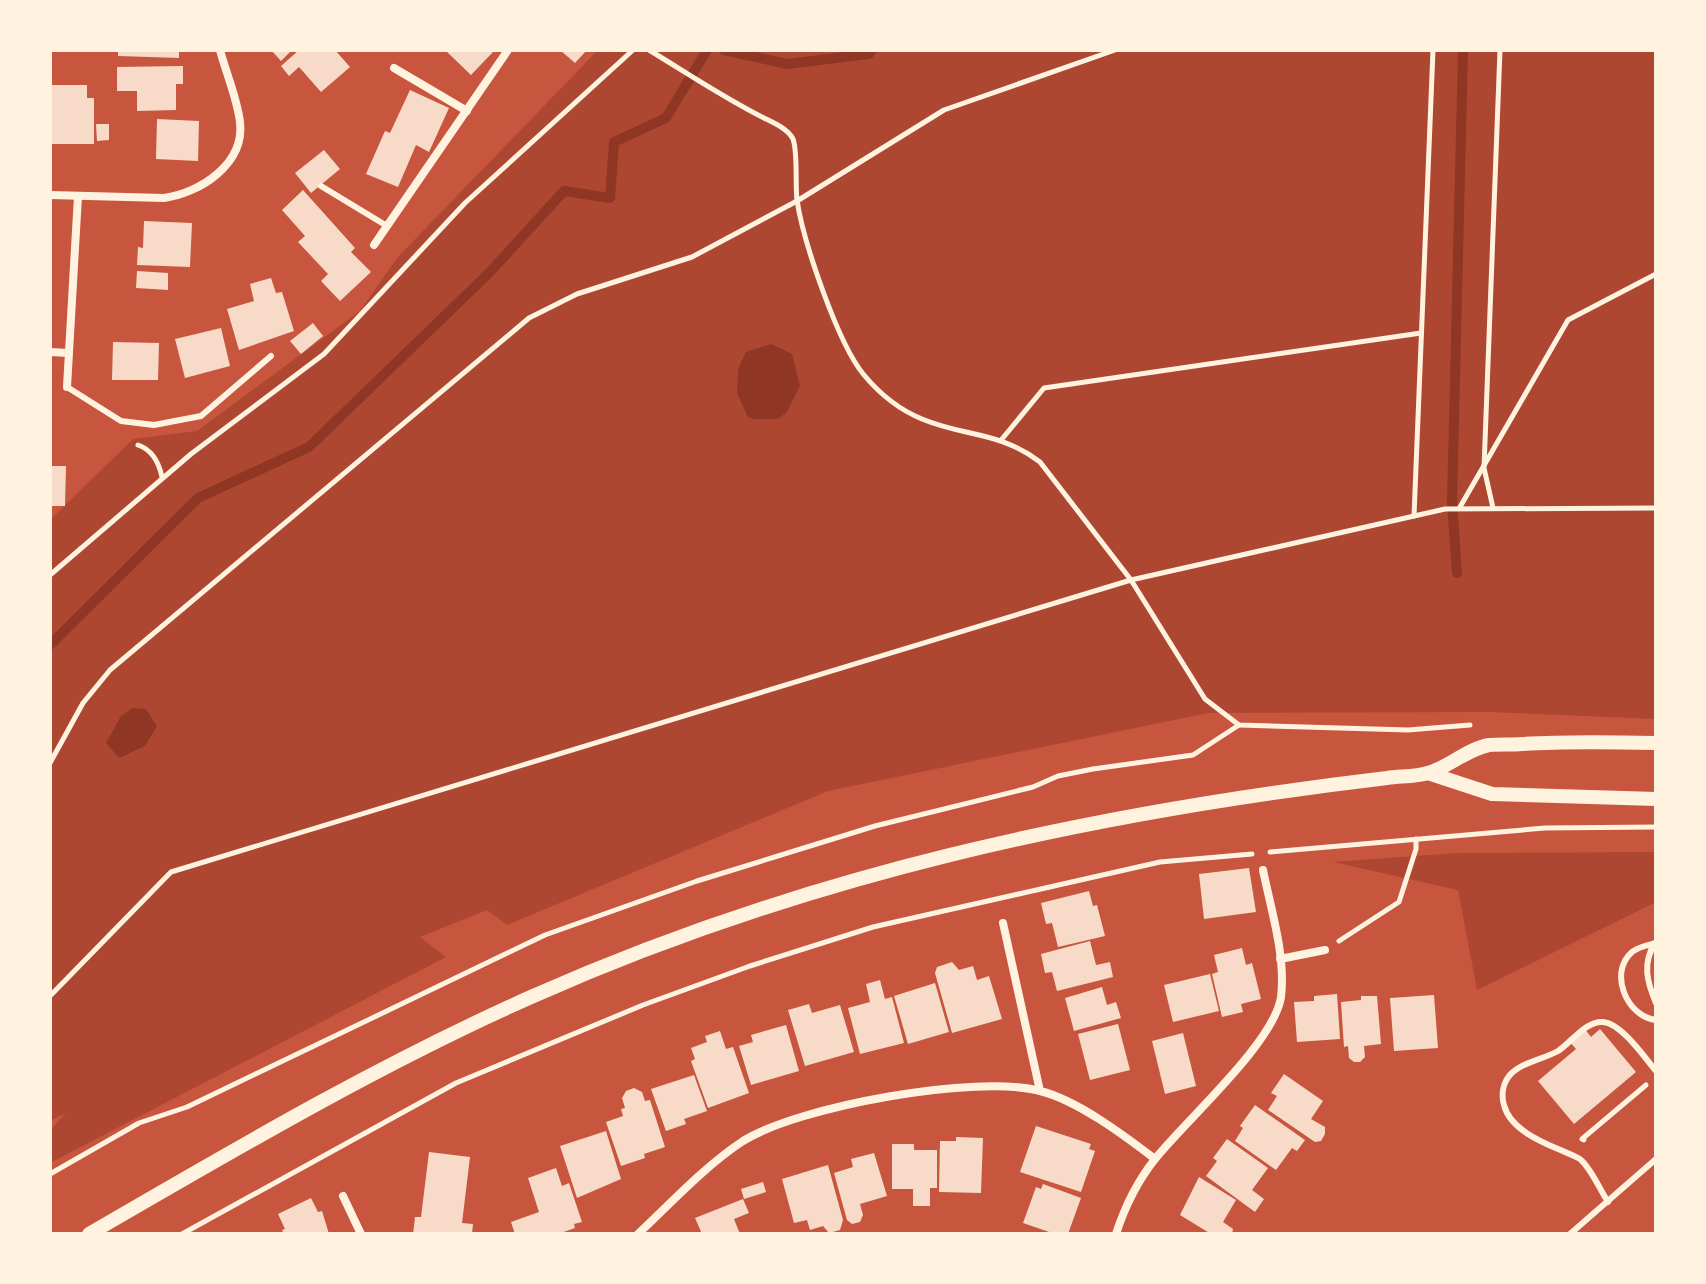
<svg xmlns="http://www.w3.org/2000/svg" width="1706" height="1284" font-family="'Sofia Sans Condensed',sans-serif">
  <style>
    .green { fill: #ae4732 }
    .water { fill: #8f3625 }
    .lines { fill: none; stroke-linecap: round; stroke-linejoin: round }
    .stream { stroke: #8f3625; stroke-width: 10 }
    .building { fill: #f7dbc8 }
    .path { stroke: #fff3e0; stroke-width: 5 }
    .service { stroke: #fff3e0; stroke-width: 6 }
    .minor { stroke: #fff3e0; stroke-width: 8 }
    .tertiary { stroke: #fff3e0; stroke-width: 14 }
  </style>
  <rect width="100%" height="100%" fill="#c8553d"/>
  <g class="green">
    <polygon points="598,50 1656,50 1656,719 1490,712 1208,713 828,791 507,925 487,910 420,937 446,957 50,1163 50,1130 66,1113 50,1121 50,520 133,439 197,431 360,311 397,258"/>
    <polygon points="1656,852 1656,902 1477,990 1458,890 1333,862 1456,853"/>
  </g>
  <g class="water">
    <polygon points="771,344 792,354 800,386 787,412 778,419 754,419 748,417 737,393 738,369 746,352"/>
    <polygon points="132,708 146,709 157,726 145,746 119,758 106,743 121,716"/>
  </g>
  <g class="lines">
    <g class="stream">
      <polyline points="724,50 787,64 869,54 872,50"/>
      <polyline points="1457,573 1452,502 1463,50"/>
      <polyline points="50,645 198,498 309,447 489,273 564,191 610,198 614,142 666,118 707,50"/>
    </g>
  </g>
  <g class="building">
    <polygon points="118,50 179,50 179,58 118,56"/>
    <polygon points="271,50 292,50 281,61"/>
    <polygon points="299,50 335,50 350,67 321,92 299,67 289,76 281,66"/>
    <polygon points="445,50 491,50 493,52 471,75"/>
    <polygon points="560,50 587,50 575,63"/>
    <polygon points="183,66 183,84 176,84 176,110 137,111 137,91 117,91 117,67"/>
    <polygon points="51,85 87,85 87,98 94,98 94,144 51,144"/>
    <polygon points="410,90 449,108 429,152 416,145 398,187 366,174 385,131 390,133"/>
    <polygon points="157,119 199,121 198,161 156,159"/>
    <polygon points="96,124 109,124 109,140 97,141"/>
    <polygon points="324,150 340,169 311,193 295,173"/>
    <polygon points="303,190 355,248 351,252 371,272 340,301 321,281 328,274 298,242 305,236 282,210"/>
    <polygon points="144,221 192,223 190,267 137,265 138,247 143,248"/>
    <polygon points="137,271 168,273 168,290 136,288"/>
    <polygon points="271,278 276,293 282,292 294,331 239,350 227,309 254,301 250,284"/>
    <polygon points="313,323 323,336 301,354 290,341"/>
    <polygon points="221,328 230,366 185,378 175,339"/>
    <polygon points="113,342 159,343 158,380 112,380"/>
    <polygon points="50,466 66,466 65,506 50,506"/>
    <polygon points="1249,868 1256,912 1204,919 1199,874"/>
    <polygon points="1089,891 1093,906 1097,905 1105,936 1058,947 1052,923 1046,924 1041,903"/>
    <polygon points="1090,941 1096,965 1110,962 1113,977 1057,991 1052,972 1045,973 1041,954"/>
    <polygon points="1242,948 1246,965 1252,963 1261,999 1241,1004 1243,1012 1222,1017 1212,974 1218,972 1214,955"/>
    <polygon points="952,962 959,970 973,966 977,980 989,976 1002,1019 952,1033 935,973 937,967"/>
    <polygon points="1210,974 1219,1011 1173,1022 1164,985"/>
    <polygon points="880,980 885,999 892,997 904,1043 860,1054 848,1008 870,1002 866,984"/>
    <polygon points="935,983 949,1032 908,1044 894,996"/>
    <polygon points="1102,987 1107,1005 1116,1002 1121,1018 1074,1031 1065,998"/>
    <polygon points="1337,994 1340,1039 1297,1042 1294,1002 1314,1001 1314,996"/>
    <polygon points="1434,995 1438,1048 1394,1051 1390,998"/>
    <polygon points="1361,996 1377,996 1381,1044 1364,1046 1365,1057 1360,1062 1354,1062 1349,1058 1348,1046 1344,1047 1341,1002 1361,1000"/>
    <polygon points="809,1004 812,1013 840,1005 854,1052 805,1066 788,1010"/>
    <polygon points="1118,1024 1130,1070 1090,1080 1078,1034"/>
    <polygon points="786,1025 799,1071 751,1085 739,1046 753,1042 751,1035"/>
    <polygon points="1584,1028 1591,1037 1600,1029 1636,1072 1574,1124 1538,1081 1576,1049 1569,1041"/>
    <polygon points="720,1031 726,1049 733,1047 749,1093 708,1108 691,1061 695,1059 691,1048 707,1042 705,1036"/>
    <polygon points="1183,1033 1196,1086 1165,1094 1152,1041"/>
    <polygon points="1284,1074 1323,1101 1311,1119 1325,1127 1325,1134 1321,1141 1315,1142 1268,1110 1277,1096 1271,1093"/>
    <polygon points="694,1075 707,1111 684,1119 686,1124 666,1131 651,1089"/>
    <polygon points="634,1088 642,1092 645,1101 650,1100 665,1147 644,1154 645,1158 621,1166 606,1122 623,1116 621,1109 625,1108 622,1098 626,1091"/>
    <polygon points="1255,1105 1305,1140 1297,1151 1292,1148 1276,1170 1235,1141 1243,1128 1240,1126"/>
    <polygon points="1036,1126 1091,1144 1089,1149 1095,1151 1081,1192 1020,1172"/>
    <polygon points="606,1131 621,1179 577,1198 560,1146"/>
    <polygon points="956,1137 983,1138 981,1193 939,1192 940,1141 956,1141"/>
    <polygon points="1227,1139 1268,1168 1252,1190 1264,1199 1255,1212 1206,1176 1217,1161 1213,1158"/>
    <polygon points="892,1144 914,1144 914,1150 937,1150 937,1188 930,1188 930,1206 913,1206 913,1189 892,1189"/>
    <polygon points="429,1152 470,1157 462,1223 473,1224 472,1234 413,1234 415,1217 421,1217"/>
    <polygon points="874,1153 887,1196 860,1204 863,1215 860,1222 852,1224 847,1220 834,1173 853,1167 851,1159"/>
    <polygon points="828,1165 843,1220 840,1230 829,1233 823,1226 810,1230 807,1220 794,1223 782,1179"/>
    <polygon points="556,1168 562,1186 569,1183 582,1222 574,1224 575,1228 558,1234 515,1234 511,1222 539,1212 528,1178"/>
    <polygon points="1199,1177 1236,1200 1223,1222 1233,1229 1232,1234 1211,1234 1180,1215"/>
    <polygon points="763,1182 766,1192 744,1199 741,1189"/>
    <polygon points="1043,1184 1081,1198 1068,1234 1055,1234 1023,1223 1036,1187 1041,1189"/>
    <polygon points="311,1198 318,1212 322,1211 329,1234 284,1234 282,1230 285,1229 278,1214"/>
    <polygon points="743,1199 749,1213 734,1219 740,1234 702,1234 695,1218"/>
  </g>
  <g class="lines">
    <g class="path">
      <path d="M649,50C687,73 724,98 764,118C774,123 788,129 793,139C798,152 795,185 797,200C803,241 838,344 864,375C879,393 900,410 922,419C965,437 999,431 1040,462L1131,580L1205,699L1239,725L1408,730L1470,725"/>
      <polyline points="1002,439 1044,388 1421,333"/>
      <path d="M138,445C153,450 159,463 162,477"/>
      <polyline points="1460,507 1568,320 1656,274"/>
      <polyline points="1493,508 1484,468 1500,50"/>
      <polyline points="1414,516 1433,50"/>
      <polyline points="50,575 191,454 324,354 465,203 633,50"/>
      <polyline points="50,763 83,703 110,670 529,318 577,294 692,257 797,201 944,110 1115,50"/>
      <polyline points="1270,852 1545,828 1656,827"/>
      <polyline points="1339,941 1399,902 1416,849 1416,839"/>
      <polyline points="50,996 171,872 1131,580 1445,509 1656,508"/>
      <polyline points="1584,1140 1582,1139 1646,1085"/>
      <polyline points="50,1174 139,1123 187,1107 545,935 697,881 875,826 1033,787 1058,776 1093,769 1193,755 1239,725"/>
      <polyline points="182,1234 456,1083 643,1005 750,966 873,927 1160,862 1252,854"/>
    </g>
    <g class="service">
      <polyline points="321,186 387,226"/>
      <polyline points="67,387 121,421 154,425 201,416 271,356"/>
      <path d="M1655,943C1642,963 1647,982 1656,1003"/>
      <path d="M1656,943C1649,945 1638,947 1632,952C1608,973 1627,1017 1656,1020"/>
      <path d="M1608,1202C1600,1190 1592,1170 1581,1160C1578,1157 1569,1154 1565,1152C1544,1143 1510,1130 1504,1105C1501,1095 1503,1084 1509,1076C1521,1062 1542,1060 1558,1051C1572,1042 1585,1021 1603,1022C1621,1023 1645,1058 1656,1071"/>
      <polyline points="1570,1234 1656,1159"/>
    </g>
    <g class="minor">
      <polyline points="394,68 467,111"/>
      <path d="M50,195L164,198C200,193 245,164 240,122C237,98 226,73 220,50"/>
      <polyline points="374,245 508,50"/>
      <polyline points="50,352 69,353"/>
      <polyline points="67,387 78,196"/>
      <polyline points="1003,923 1040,1091"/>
      <polyline points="1280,959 1325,950"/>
      <polyline points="343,1196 361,1234"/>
      <path d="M638,1234C671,1203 705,1166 743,1141C799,1106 977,1074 1040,1091C1077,1100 1125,1136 1155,1159"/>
      <path d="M1116,1234C1125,1206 1136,1183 1155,1159C1186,1120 1274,1043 1281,997C1286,956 1271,910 1263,870"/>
    </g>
    <g class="tertiary">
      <polyline points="1428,773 1492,794 1656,799"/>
      <path d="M89,1234C234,1150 378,1065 531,997C805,875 1090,813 1387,778C1400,776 1415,777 1428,773C1449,767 1467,749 1489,745C1499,744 1511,745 1522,744C1567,741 1611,742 1656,743"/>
    </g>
  </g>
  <rect width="1706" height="1284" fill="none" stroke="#fff3e0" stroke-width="104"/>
</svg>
